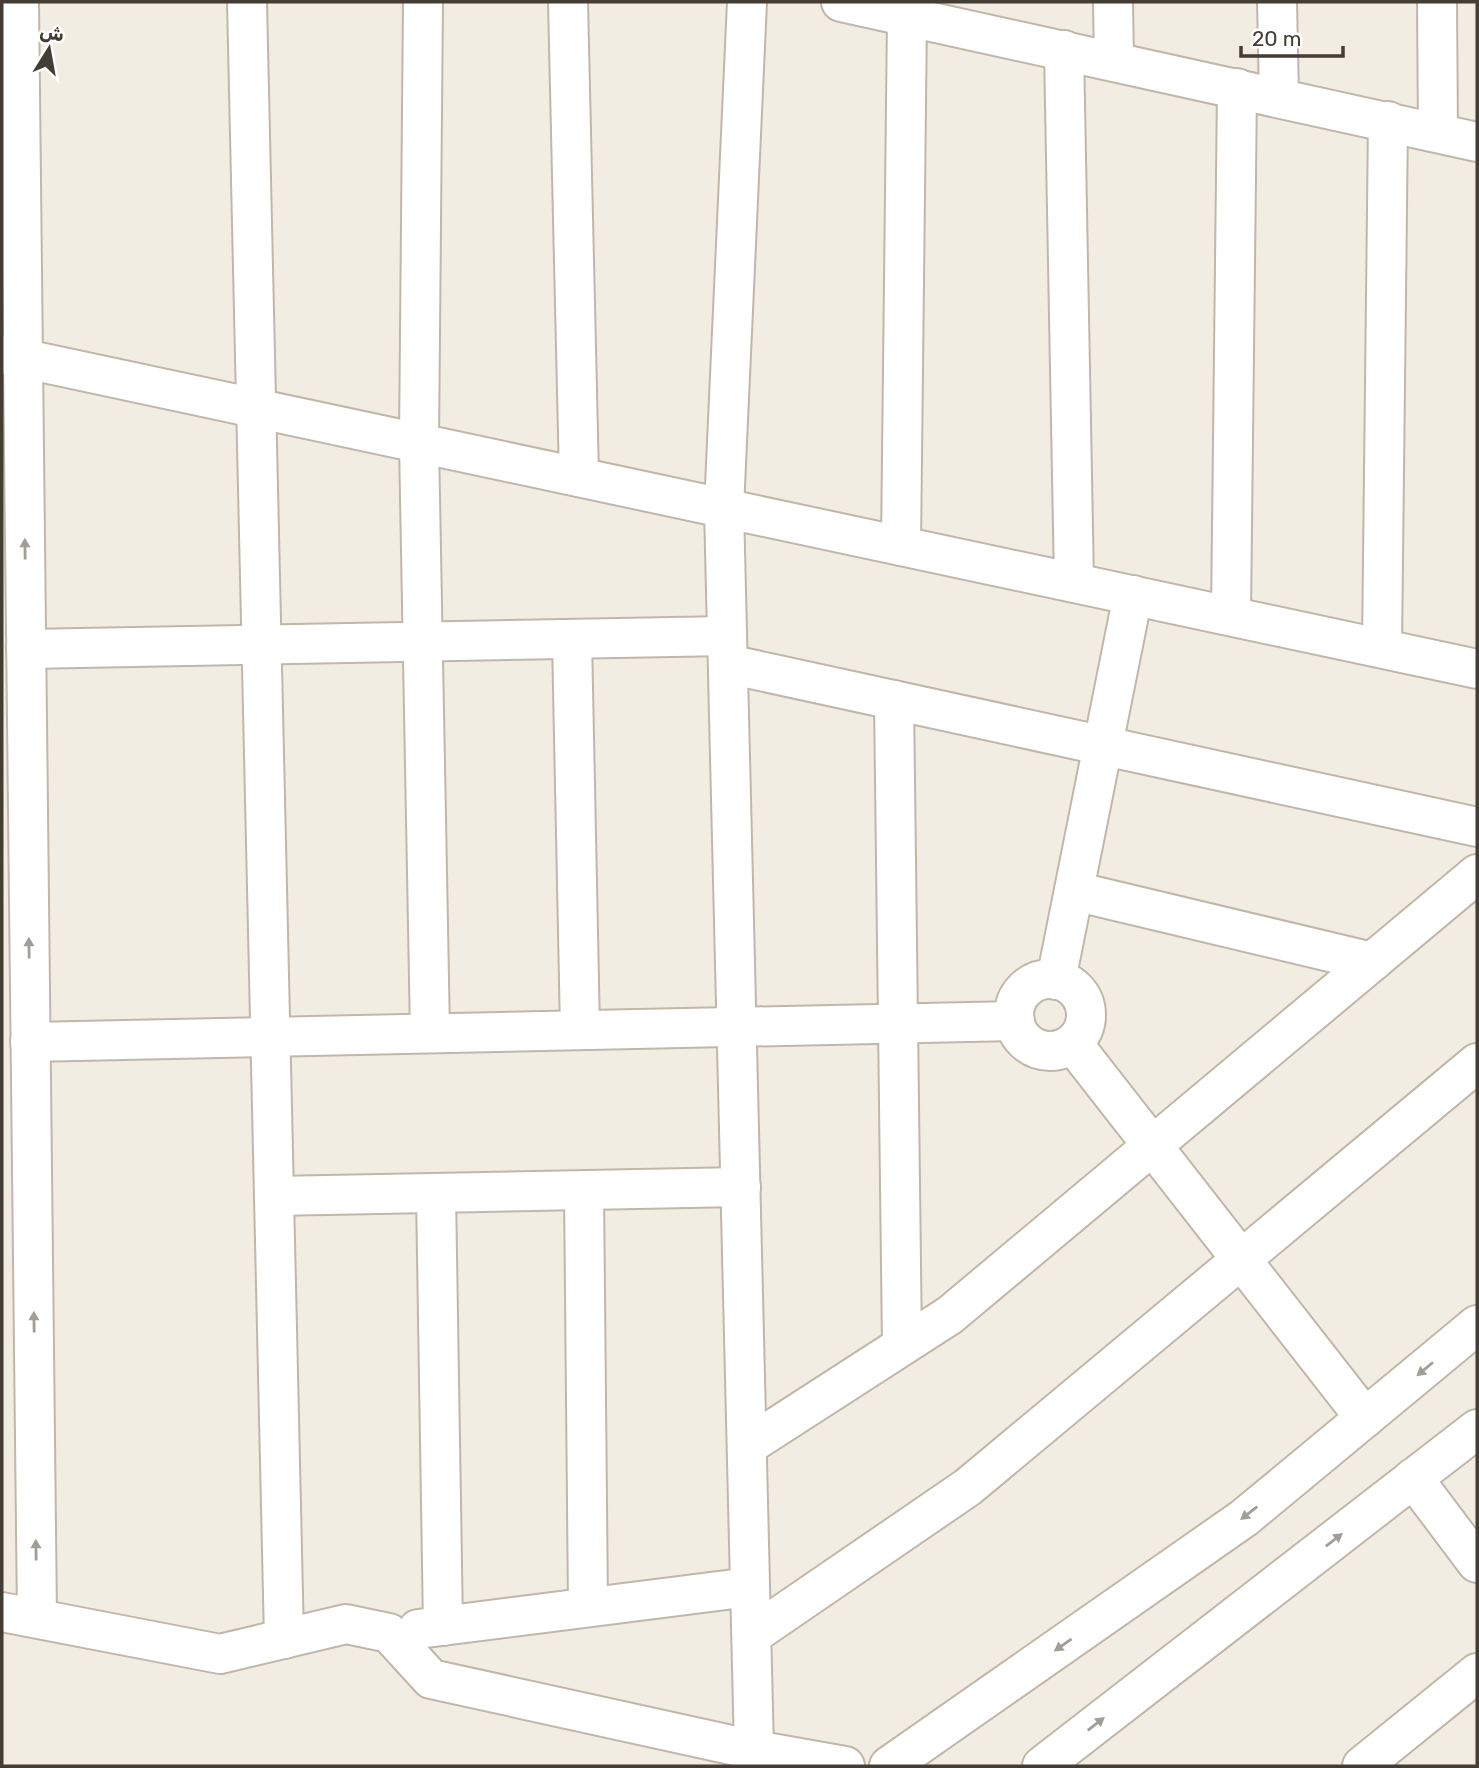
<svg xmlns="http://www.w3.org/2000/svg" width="1479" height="1768" font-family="Rubik,Cairo,sans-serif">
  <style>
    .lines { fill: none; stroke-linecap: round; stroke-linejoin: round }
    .minor-casing { stroke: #c0b7a8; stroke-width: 42 }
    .minor { stroke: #fff; stroke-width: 38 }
    .oneway { fill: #a19e99 }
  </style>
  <rect width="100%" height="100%" fill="#f2ede3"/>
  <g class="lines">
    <defs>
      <g id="minor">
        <polyline points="19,2 37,1618"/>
        <polyline points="247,2 284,1639"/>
        <polyline points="423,2 419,443 430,1033"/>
        <polyline points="568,2 579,477"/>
        <polyline points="747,2 724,508 754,1750"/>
        <polyline points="841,2 1477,142"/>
        <polyline points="1113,2 1114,61"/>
        <polyline points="1277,2 1279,97"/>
        <polyline points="1437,2 1438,132"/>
        <polyline points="1064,50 1074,582"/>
        <polyline points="2,354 1477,669"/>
        <polyline points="901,546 907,16"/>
        <polyline points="1231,616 1237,88"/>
        <polyline points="572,639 580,1030"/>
        <polyline points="1382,648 1388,121"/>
        <polyline points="26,649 727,636"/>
        <polyline points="728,664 1477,827"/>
        <polyline points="894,700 902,1345"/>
        <polyline points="1074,891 1372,962"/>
        <circle cx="1050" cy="1015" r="36"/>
        <polyline points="1056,980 1133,595"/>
        <polyline points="30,1042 1015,1021"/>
        <polyline points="1073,1044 1365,1418"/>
        <polyline points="584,1190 588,1607"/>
        <polyline points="436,1193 443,1626"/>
        <polyline points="274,1196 741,1187"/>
        <polyline points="747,1446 950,1315 1477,874"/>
        <polyline points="1413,1478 1477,1563"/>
        <polyline points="2,1612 220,1654 346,1624 389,1633 431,1679 754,1750 845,1766"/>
        <polyline points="418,1629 750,1587"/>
        <polyline points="752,1635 968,1487 1477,1063"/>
        <polyline points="889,1766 1244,1518 1477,1325"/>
        <polyline points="1042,1766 1477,1429"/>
        <polyline points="1362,1766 1477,1673"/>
      </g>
    </defs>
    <use href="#minor" class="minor-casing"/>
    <use href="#minor" class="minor"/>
  </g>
  <defs><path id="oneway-solid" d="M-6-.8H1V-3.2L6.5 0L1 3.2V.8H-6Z" transform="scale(1.75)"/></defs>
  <g class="oneway">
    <use href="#oneway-solid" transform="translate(25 549) rotate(-91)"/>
    <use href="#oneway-solid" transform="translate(29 948) rotate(-91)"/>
    <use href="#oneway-solid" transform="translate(34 1322) rotate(-91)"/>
    <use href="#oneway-solid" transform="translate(1425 1369) rotate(140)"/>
    <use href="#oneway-solid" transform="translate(1249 1513) rotate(142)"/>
    <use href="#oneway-solid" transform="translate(1334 1540) rotate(-38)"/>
    <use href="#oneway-solid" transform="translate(36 1550) rotate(-91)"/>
    <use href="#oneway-solid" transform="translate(1063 1645) rotate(145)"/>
    <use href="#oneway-solid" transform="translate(1096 1724) rotate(-38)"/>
  </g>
  <rect width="1479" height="1768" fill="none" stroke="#433d33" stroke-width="7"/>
  <g transform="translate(49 49) rotate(11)" stroke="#ffffff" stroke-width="5" paint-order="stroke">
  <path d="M0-5L12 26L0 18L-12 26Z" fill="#433d33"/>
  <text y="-10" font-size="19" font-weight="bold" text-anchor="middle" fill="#433d33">ش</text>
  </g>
  <path d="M1241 46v10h102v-10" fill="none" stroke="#433d33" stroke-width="3.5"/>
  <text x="1252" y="46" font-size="21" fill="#433d33" stroke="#ffffff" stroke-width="5" paint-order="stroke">20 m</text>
</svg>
